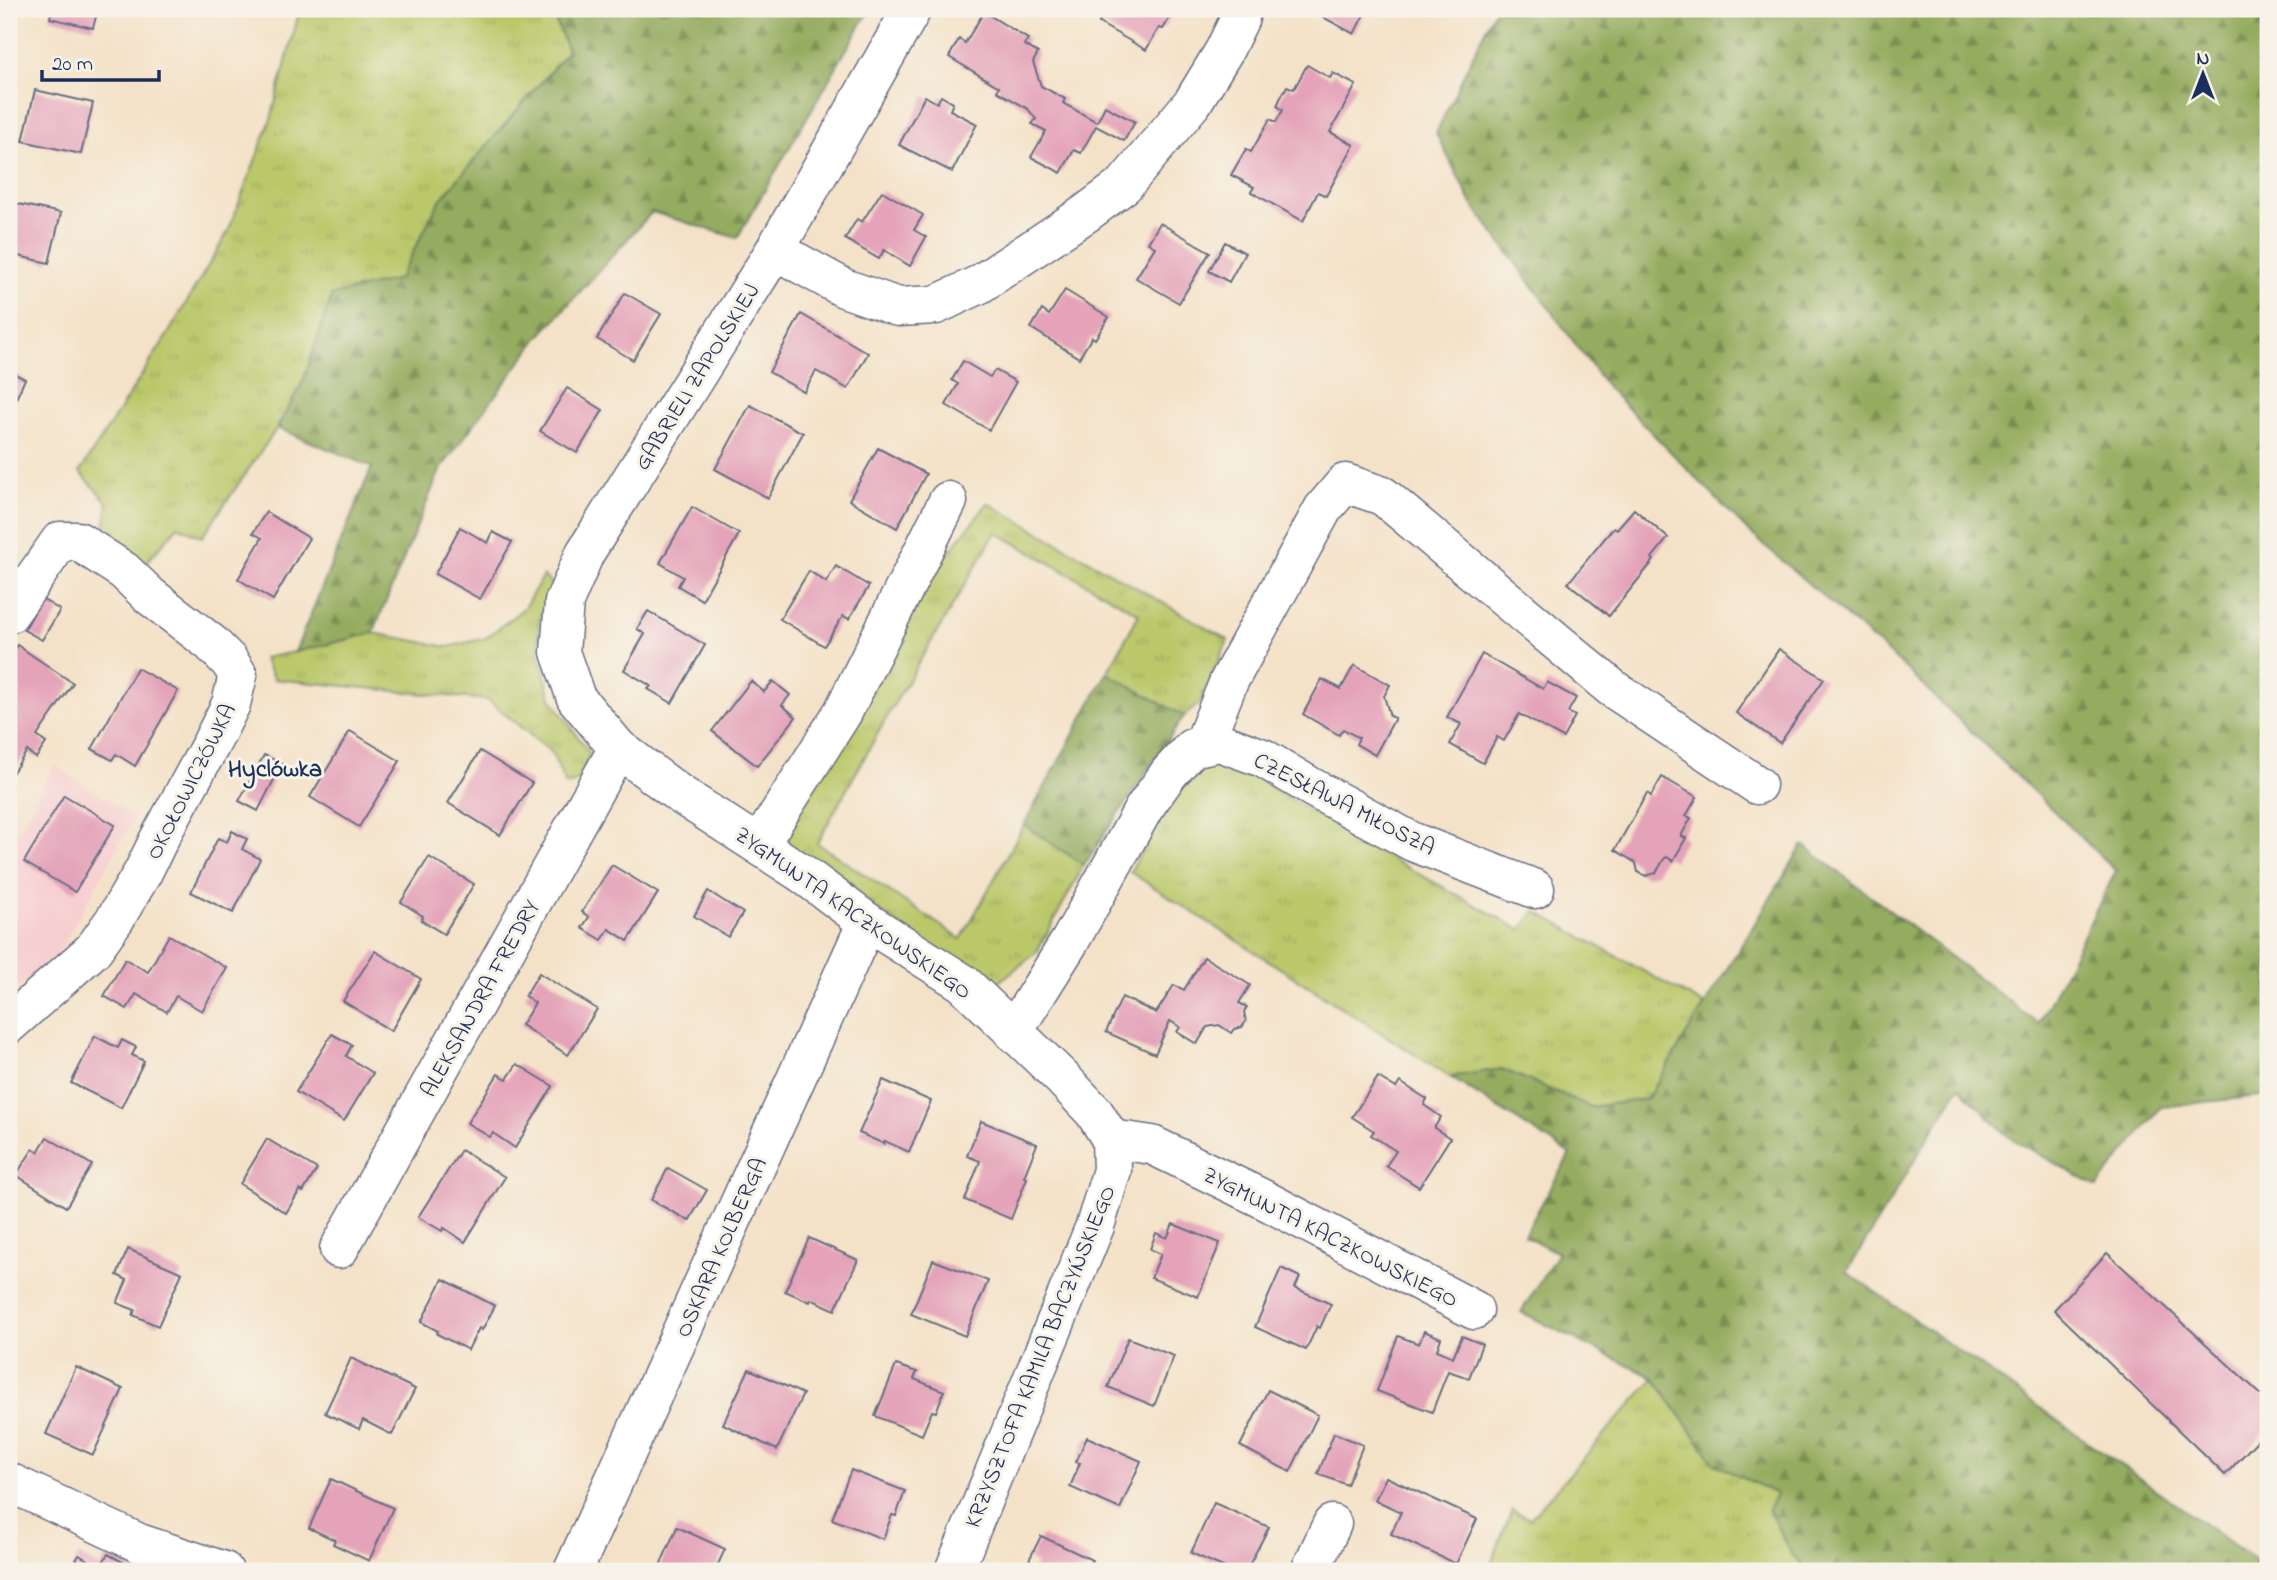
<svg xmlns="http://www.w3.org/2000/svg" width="2277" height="1580" font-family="'Indie Flower',sans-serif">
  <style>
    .built { fill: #f7cfd1 }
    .grass { fill: url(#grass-tufts); stroke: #6b7c64; stroke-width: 2 }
    .forest { fill: url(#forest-firs); stroke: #586e5e; stroke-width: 2 }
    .building { fill: #e4a3b9 }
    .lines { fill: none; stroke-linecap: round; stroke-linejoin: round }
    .minor-casing { stroke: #676e83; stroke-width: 41 }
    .minor { stroke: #fff; stroke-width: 38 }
    .labels { text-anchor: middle; stroke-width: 6; stroke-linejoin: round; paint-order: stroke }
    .street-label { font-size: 23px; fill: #1b2f5e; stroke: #f7f3e8 }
    .neighbourhood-label { font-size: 24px; font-weight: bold; fill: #1b2f5e; stroke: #f7f3e8 }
  </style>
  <defs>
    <pattern id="grass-tufts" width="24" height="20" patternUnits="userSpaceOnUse" patternTransform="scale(1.75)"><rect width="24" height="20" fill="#bbc86a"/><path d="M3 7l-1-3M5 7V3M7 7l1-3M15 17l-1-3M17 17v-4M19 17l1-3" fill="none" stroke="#a0ac5e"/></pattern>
    <pattern id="forest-firs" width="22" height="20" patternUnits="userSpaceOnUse" patternTransform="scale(1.75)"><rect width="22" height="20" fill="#94ac5e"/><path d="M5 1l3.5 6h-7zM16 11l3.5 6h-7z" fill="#788c51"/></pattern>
  </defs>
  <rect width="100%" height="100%" fill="#f7f3e8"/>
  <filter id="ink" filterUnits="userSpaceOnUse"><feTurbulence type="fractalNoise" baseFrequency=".0143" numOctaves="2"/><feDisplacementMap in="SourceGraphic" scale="14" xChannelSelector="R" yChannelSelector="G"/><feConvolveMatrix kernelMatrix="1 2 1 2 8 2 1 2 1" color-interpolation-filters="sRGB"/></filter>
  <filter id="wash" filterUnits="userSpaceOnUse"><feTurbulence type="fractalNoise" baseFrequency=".00686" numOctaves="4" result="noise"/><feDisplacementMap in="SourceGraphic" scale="28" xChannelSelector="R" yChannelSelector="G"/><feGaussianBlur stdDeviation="1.57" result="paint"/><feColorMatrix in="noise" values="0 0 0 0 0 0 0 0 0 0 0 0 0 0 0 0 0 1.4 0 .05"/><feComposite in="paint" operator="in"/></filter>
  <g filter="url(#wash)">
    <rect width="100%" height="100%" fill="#f4e2c8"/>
    <polygon class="built" points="54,765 135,817 55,959 9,994 9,826 18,831"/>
    <g class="grass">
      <polygon points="300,9 551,9 568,51 440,200 399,279 332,296 303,382 277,428 202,537 178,526 145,564 103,534 108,503 80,472 168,334 228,232 271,119"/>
      <polygon points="988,503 1228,640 1200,703 1184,716 1107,673 1139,614 996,532 889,713 817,843 961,939 1024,825 1084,865 1037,952 995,985 981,984 779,840 921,587"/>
      <polygon points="543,576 554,585 539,619 539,653 551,698 590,754 577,782 566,785 552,753 488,700 274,679 263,658 295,652 373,633 448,647 486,638 524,608"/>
      <polygon points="1214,762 1232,763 1373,849 1521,930 1535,911 1705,1005 1647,1099 1591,1107 1502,1069 1450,1077 1130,872 1184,777"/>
      <polygon points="1654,1378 1715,1464 1777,1494 1768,1509 1791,1554 1801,1564 1803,1571 1488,1571 1512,1510 1530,1519"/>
    </g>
    <g class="forest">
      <polygon points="551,9 870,9 737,238 652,212 539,337 440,470 373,633 295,652 372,467 277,428 303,382 332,295 399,279 440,200 568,51"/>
      <polygon points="1495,9 2268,9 2268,1095 2161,1107 2097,1187 2009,1137 1959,1087 1847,1272 2268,1569 2268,1571 1803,1571 1801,1563 1791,1554 1768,1508 1777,1494 1715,1464 1654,1378 1521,1312 1558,1253 1524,1235 1570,1154 1450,1077 1502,1069 1591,1107 1647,1099 1803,845 2039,1024 2116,871 1904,667 1746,529 1608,388 1472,204 1436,133"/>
      <polygon points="1107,673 1184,716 1084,865 1024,825"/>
    </g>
    <g id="blocks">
      <g class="building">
        <polygon points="52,9 98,9 93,28 50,18"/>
        <polygon points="1107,9 1175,9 1163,29 1159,28 1146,50 1099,23"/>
        <polygon points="1325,9 1367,9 1354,34 1321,16"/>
        <polygon points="984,12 1028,39 1024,45 1038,53 1033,62 1041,86 1065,99 1063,103 1097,122 1105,106 1135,122 1124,141 1096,126 1081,153 1074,150 1061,173 1031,157 1046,131 1032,124 1036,119 1028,109 997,91 999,87 949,57 959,39 965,43"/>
        <polygon points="1307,65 1330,78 1333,73 1356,85 1330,132 1354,145 1326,196 1318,192 1303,221 1251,192 1254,187 1231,175 1246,149 1251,152 1270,119 1276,122 1283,110 1277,106 1280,99 1287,86 1294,89"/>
        <polygon points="35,90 93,103 81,154 23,141"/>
        <polygon points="925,96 937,103 941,96 953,103 950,110 977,124 952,172 899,145"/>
        <polygon points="882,191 923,215 914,230 926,237 910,266 884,250 879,259 845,239 857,219 862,222"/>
        <polygon points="9,202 61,213 49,263 9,254"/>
        <polygon points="1160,223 1210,252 1179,303 1136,278 1155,247 1148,243"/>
        <polygon points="1225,242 1245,253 1229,282 1209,271"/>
        <polygon points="1065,290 1109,317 1095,339 1092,337 1079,358 1031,328 1042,310 1049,315"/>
        <polygon points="625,293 661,314 633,360 597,339"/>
        <polygon points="801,314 868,353 848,389 816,371 804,392 769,372"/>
        <polygon points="963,361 990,377 995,370 1016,382 989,430 946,405 958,384 952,380"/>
        <polygon points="9,371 25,379 9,414"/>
        <polygon points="567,388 603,410 577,453 540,431"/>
        <polygon points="750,405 803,433 768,498 715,469"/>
        <polygon points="878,448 926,474 897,528 849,500"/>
        <polygon points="692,507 739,534 702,600 678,586 683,577 660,563"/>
        <polygon points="1634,509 1668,538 1652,558 1654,560 1609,616 1568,583 1614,527 1617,529"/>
        <polygon points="266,512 309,538 273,600 238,579 262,538 253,533"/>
        <polygon points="460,527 488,543 493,532 512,542 480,599 435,574"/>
        <polygon points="836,566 869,586 849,619 843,616 824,646 780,619 809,571 826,582"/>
        <polygon points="42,599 60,610 42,640 24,630"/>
        <polygon points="648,611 705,645 672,703 648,689 651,686 624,670 645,634 637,629"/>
        <polygon points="17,645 73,683 37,736 46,743 36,758 27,751 9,778 9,657"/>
        <polygon points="1779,649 1824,679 1780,743 1736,713"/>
        <polygon points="1482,654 1543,689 1547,682 1576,698 1568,712 1575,716 1563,738 1519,714 1504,741 1497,737 1483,763 1450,744 1461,724 1447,717"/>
        <polygon points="1354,665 1390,685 1384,696 1390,716 1395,718 1375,755 1356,744 1359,738 1343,729 1339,735 1303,714 1322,679 1341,689"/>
        <polygon points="137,668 178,691 135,766 116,754 112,760 92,749"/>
        <polygon points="751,681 764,692 773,681 790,695 782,705 796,717 757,766 712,731"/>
        <polygon points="350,731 400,761 359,827 310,797"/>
        <polygon points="480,751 532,783 500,835 448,803"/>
        <polygon points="264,755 282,764 258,811 239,801"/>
        <polygon points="1662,777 1697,797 1686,816 1691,818 1681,836 1686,838 1673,861 1667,857 1664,859 1656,873 1646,876 1638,872 1636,863 1615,850 1647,793 1651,796"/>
        <polygon points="64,795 115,825 75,892 24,862"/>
        <polygon points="232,831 247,839 242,849 260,859 233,913 191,892 218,838 227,842"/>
        <polygon points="429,857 474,884 444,934 421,920 423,916 401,902"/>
        <polygon points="612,865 658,893 628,941 609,929 602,940 582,928 589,917 582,912"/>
        <polygon points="708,891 743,913 728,937 694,916"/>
        <polygon points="169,935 227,968 202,1011 176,996 167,1012 136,994 127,1009 104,996 125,959 148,972"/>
        <polygon points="375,951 421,979 391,1031 343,1001"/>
        <polygon points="1204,957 1250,985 1239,1003 1247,1007 1244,1012 1246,1021 1242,1027 1234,1029 1231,1033 1219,1025 1207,1027 1197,1044 1177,1032 1180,1027 1170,1021 1155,1054 1106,1032 1122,997 1156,1013 1174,985 1184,990"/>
        <polygon points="539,973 597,1009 568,1055 521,1025 535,1003 525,996"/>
        <polygon points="332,1034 352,1045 346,1056 373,1073 344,1121 296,1092"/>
        <polygon points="95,1036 118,1048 122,1040 136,1047 132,1055 144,1061 121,1108 71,1083"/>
        <polygon points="517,1064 553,1086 515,1148 493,1133 490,1137 467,1123 498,1074 507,1079"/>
        <polygon points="1378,1077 1396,1088 1400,1082 1427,1099 1424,1105 1441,1117 1434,1128 1450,1138 1419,1187 1386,1166 1396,1151 1371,1135 1374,1131 1352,1117"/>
        <polygon points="883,1080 931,1101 909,1152 885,1141 884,1144 859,1133"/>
        <polygon points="981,1121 1037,1144 1024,1177 1027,1178 1011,1219 965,1200 980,1161 967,1156"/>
        <polygon points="47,1137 92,1165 66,1207 16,1175 33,1149 38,1152"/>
        <polygon points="267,1139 317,1169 303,1192 300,1190 286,1213 240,1184"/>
        <polygon points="461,1150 505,1177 465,1242 444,1228 442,1231 418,1217"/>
        <polygon points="668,1168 707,1190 689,1221 651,1200"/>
        <polygon points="1173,1224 1220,1243 1198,1297 1151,1278 1161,1254 1150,1249 1156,1233 1167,1238"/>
        <polygon points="809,1238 858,1260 835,1310 811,1299 810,1302 785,1291"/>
        <polygon points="128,1249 182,1273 158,1326 133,1315 135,1310 117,1303 127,1280 117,1275"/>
        <polygon points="2107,1253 2268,1401 2268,1429 2225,1475 2054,1310"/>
        <polygon points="933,1260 988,1281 965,1336 911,1314"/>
        <polygon points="1281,1268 1300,1277 1295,1288 1331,1304 1320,1328 1317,1326 1306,1350 1255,1327"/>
        <polygon points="443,1279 495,1306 482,1330 479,1328 468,1350 437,1334 438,1331 421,1322"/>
        <polygon points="1424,1331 1441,1338 1437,1350 1453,1357 1462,1336 1482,1344 1469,1378 1448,1371 1432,1412 1377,1391 1398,1336 1419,1344"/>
        <polygon points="1128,1338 1174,1356 1154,1406 1108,1387"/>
        <polygon points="351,1358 415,1389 392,1435 363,1420 359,1429 325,1413"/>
        <polygon points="896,1365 917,1372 914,1379 944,1391 936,1412 932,1411 922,1435 875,1416"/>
        <polygon points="76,1367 123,1389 93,1455 46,1434"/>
        <polygon points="749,1369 803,1394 777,1450 723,1424"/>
        <polygon points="1268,1390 1318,1415 1290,1472 1240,1446"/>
        <polygon points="1334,1433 1363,1445 1347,1485 1318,1474"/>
        <polygon points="1087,1437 1141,1461 1120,1509 1070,1487 1080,1463 1076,1462"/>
        <polygon points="851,1470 905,1491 896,1516 892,1515 883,1539 832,1519"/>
        <polygon points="1386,1477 1477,1519 1456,1564 1391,1534 1401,1512 1375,1500"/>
        <polygon points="331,1479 393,1508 369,1561 333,1544 335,1540 309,1528"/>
        <polygon points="1214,1503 1269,1527 1246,1571 1232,1571 1191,1553"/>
        <polygon points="677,1527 725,1549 715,1571 658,1570"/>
        <polygon points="1041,1536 1092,1560 1086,1571 1032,1571 1036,1564 1029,1560"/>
        <polygon points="108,1554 139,1571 70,1571 79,1555 100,1567"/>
      </g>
    </g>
  </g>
  <g filter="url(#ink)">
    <use href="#blocks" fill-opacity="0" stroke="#676e83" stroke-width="2"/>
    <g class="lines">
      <defs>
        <g id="minor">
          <polyline points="912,9 775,250 585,553 564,602 560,652 576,698 618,748 678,793 803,874 867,922 963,983 1062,1078 1094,1112 1111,1139 1152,1145 1261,1198 1474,1310"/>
          <polyline points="775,250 844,288 898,307 936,305 980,284 1085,214 1124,185 1193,102 1224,51 1240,18"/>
          <polyline points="9,614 60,541 78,541 124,571 150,596 211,643 229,661 238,675 231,704 212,742 159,839 143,872 115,919 93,950 9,1024"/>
          <polyline points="1203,745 1229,681 1323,509 1345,483 1383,496 1612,688 1757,785"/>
          <polyline points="759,845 843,712 948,501"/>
          <polyline points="1013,1032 1070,941 1144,808 1169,773 1192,748 1219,742 1263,758 1313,788 1413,842 1535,889"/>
          <polyline points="339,1249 618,748"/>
          <polyline points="9,1482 139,1543 224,1571"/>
          <polyline points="573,1571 867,922"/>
          <polyline points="954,1571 1095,1226 1112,1170 1111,1139"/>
          <polyline points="1310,1571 1332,1524"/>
        </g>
      </defs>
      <use href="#minor" class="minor-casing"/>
      <use href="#minor" class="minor"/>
    </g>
  </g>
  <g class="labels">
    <g class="street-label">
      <text transform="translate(696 376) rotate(-58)" y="8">GABRIELI ZAPOLSKIEJ</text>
      <text transform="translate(190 781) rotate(-63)" y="8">OKOŁOWICZÓWKA</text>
      <text transform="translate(1345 803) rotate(27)" y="8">CZESŁAWA MIŁOSZA</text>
      <text transform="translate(854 912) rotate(35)" y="8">ZYGMUNTA KACZKOWSKIEGO</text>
      <text transform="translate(479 998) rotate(-61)" y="8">ALEKSANDRA FREDRY</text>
      <text transform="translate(1331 1236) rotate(27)" y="8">ZYGMUNTA KACZKOWSKIEGO</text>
      <text transform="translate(720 1247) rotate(-66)" y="8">OSKARA KOLBERGA</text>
      <text transform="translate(1039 1356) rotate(-68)" y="8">KRZYSZTOFA KAMILA BACZYŃSKIEGO</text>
    </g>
    <g class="neighbourhood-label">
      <text x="275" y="776">Hyclówka</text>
    </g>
  </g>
  <rect width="2277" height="1580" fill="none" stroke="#f7f3e8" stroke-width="35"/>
  <g transform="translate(2203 74)" stroke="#f7f3e8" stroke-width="5" paint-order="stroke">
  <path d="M0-5L12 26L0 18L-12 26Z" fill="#1b2f5e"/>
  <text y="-10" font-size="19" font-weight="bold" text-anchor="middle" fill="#1b2f5e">N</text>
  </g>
  <path d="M42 70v10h117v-10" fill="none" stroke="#1b2f5e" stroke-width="3.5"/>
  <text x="52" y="70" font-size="21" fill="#1b2f5e" stroke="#f7f3e8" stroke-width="5" paint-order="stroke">20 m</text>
</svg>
